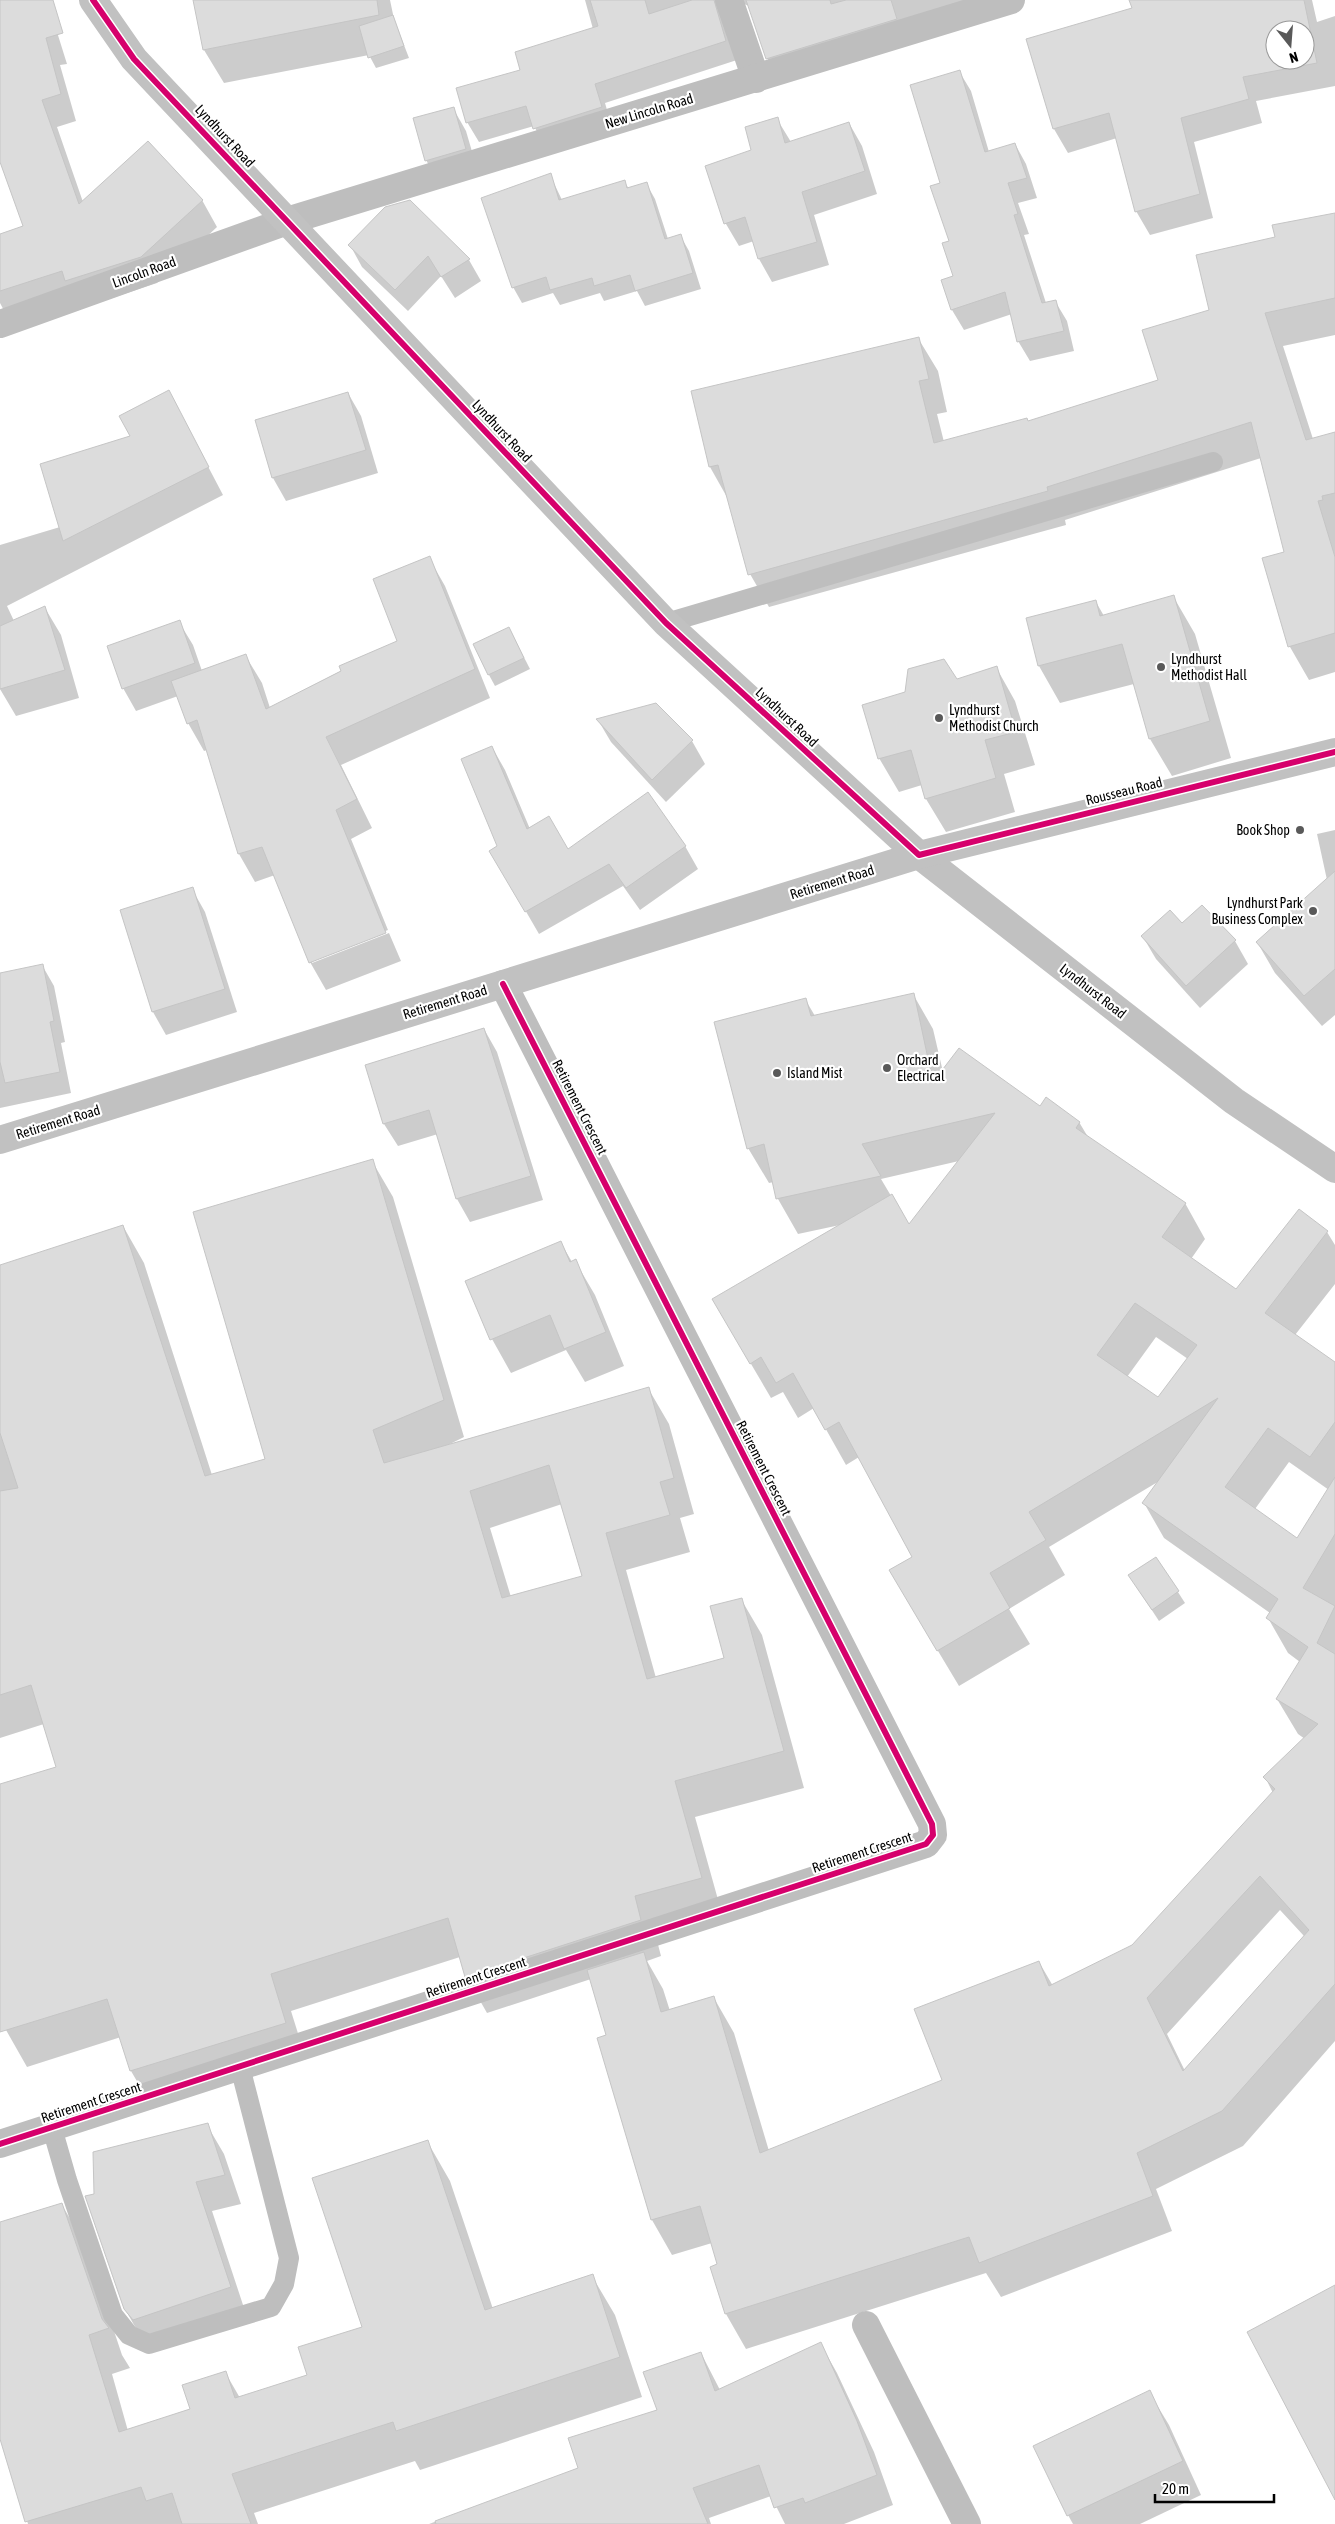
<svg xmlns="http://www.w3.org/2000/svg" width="1335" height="2524" font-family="'Asap Condensed',sans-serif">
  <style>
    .shadow { fill: #0003; fill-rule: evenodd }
    .building { fill: #dcdcdc; stroke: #c5c5c5; fill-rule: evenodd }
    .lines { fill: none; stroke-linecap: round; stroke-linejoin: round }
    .lane { stroke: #bebebe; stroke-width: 20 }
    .street { stroke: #bebebe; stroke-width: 28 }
    .secondary { stroke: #c1c1c1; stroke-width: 28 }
    .cycleway-casing { stroke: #fff; stroke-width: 9 }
    .cycleway { stroke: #d6006c; stroke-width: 6 }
    .poi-dot { fill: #595959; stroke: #fff; stroke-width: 2 }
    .labels { text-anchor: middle; stroke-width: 4.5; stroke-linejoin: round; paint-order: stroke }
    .street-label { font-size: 14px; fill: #000; stroke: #fff }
    .poi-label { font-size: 14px; fill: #000; stroke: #fff; text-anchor: start }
  </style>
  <rect width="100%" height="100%" fill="#fff"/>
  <g class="shadow">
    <polygon points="0,0 47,0 67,64 60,65 76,121 57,127 83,202 202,200 217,227 157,283 82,308 9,320 0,303 0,235 24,227 0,158"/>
    <polygon points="195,0 390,0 394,19 409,58 376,68 369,55 224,83 204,50"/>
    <polygon points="585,0 966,0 778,78 767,58 749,6 744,4 737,60 605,103 612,127 546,148 534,126 479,142 467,122 522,70 593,29"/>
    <path d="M1151,0H1312L1317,22L1335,16V86L1256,101L1262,123L1194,142L1213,218L1150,235L1136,211L1117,138L1068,153L1054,129L1133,9ZM1275,30H1305V60H1275Z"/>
    <polygon points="959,71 971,91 989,152 1015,144 1026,164 1037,198 1018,203 1029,234 1024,235 1046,303 1055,301 1067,321 1074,351 1030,361 1018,341 1012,314 964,330 952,310 943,281 955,277 941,184"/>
    <polygon points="453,108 466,131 478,172 439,183 426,160"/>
    <polygon points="777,119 791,142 849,123 862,146 877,194 814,215 829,265 772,282 759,259 754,241 739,246 726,224 706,166 753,151"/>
    <polygon points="550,175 562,200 624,181 629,189 646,183 655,199 668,239 680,235 689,251 701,289 645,306 637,291 604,301 600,293 560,305 553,293 522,303 513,287"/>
    <polygon points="409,201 469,260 481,281 455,298 441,276 408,311 362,267 350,245"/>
    <polygon points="1335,214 1335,335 1283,346 1313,439 1335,433 1335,672 1309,680 1290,647 1263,559 1286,552 1261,458 1065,520 1066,525 769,607 750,574 728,499 710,467 692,392 918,338 938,371 947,412 937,414 944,442 1028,422 1159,381 1210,311 1276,238"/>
    <polygon points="169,392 223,495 7,606 14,621 45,608 61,635 79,698 16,716 0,689 0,545 60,527"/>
    <polygon points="348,393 361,416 378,473 286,501 273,478 256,421"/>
    <polygon points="429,558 445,586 490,698 341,765 372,828 351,839 388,930 312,960 312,963 389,933 401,961 326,990 310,962 275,875 255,882 239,854 207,750 204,751 188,723 178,696 136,711 123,688 179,622 193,645 202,671 245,655 262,683 270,708 398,641"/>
    <polygon points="1173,596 1195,634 1231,758 1172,776 1150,739 1134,684 1060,703 1039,666 1096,602 1104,616"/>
    <polygon points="509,628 530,669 495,686 489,675"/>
    <polygon points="996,667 1015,701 1035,765 1004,774 1015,812 946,832 926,799 922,785 899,792 879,758 956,680"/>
    <polygon points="598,720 692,741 705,764 666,802 611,742"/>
    <polygon points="492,747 505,770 530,829 568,850 685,846 698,869 640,910 623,886 539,934 491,851 498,847"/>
    <polygon points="1335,830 1335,1015 1322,1026 1275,973 1257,942 1327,880 1317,834"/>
    <polygon points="192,889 205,912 237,1012 166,1035 153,1012 121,911"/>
    <polygon points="1182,925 1235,941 1248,964 1200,1008 1156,959 1143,937"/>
    <polygon points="42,965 54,986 65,1042 61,1043 71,1093 0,1108 0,975"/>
    <path d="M913,994L933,1029L943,1072L1079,1122L1088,1137L1185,1203L1205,1239L1191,1259L1237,1291L1299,1210L1327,1232L1335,1245V1284L1295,1335L1335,1364V2041L1243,2146L1156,2189L1172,2231L1001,2297L986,2273L746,2349L726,2314L718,2265L712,2243L672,2255L652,2220L607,2036L591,1979L487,2013L466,1976L460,1957L291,2011L306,2059L152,2107L131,2071L121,2037L27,2067L6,2030L0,2014V1786L58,1768L44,1724L0,1738V1266L123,1226L144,1263L212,1475L267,1460L372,1161L393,1197L464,1437L442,1448L648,1388L669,1424L694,1514L680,1518L690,1552L626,1570L656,1678L726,1659L741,1599L762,1635L804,1788L695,1817L722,1914L655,1933L661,1956L647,1961L663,1989L670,2011L714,1998L734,2033L769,2151L944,2081L1039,1962L1053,1986L1133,1946L1273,1793L1265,1777L1305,1739L1298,1734L1277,1699L1300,1662L1288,1653L1268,1618L1270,1613L1164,1538L1144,1503L1161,1480L1049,1547L1065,1575L1009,1609L1030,1644L959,1686L911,1606L913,1558L859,1457L846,1465L814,1408L798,1418L783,1392L771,1398L734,1335L840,1225L798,1234L778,1199L774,1182L769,1183L748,1148L805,999L815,1016ZM959,1161L909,1226L881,1179ZM1156,1337L1188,1359L1158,1399L1127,1377ZM1289,1462L1329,1490L1298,1540L1255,1509ZM562,1504L584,1577L511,1597L490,1528ZM1280,1910L1304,1936L1185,2071L1167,2034Z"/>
    <polygon points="484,1029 497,1052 543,1200 470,1222 457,1199 438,1134 398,1146 384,1124 367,1066"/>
    <polygon points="561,1243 572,1262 575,1261 595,1295 624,1366 585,1382 566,1350 511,1373 492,1339"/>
    <polygon points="1156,1558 1185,1603 1159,1621 1136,1586"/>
    <polygon points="207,2125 224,2154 241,2204 212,2211 247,2317 142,2339 125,2309 95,2195"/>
    <polygon points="427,2141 450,2181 493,2309 592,2276 615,2315 642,2397 420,2470 415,2461 254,2513 258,2524 28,2524 0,2434 0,2224 62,2205 85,2244 122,2355 130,2368 112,2374 128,2431 192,2410 225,2372 240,2398 309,2375 363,2327"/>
    <polygon points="820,2343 837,2373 874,2452 893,2505 844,2524 785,2524 771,2496 709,2518 711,2524 429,2524 579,2468 658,2411 701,2353 720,2390"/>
    <polygon points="1149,2392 1169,2425 1201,2495 1140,2524 1073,2524 1068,2515"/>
  </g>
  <g class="building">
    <polygon points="0,0 53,0 63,33 46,38 61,94 42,100 79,204 148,141 203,200 141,257 65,281 62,271 0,291 0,234 23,226 0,162"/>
    <polygon points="193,0 377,0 379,15 203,50"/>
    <polygon points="590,0 645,0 649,14 692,0 714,0 726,41 595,84 602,107 533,129 526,106 466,123 456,88 520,70 515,52 598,26"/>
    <polygon points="746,0 830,0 831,4 846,0 891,0 897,19 766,59"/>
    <path d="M1129,0H1304L1317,63L1243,77L1249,99L1181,118L1200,194L1135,212L1109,113L1053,129L1026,39L1132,8ZM1275,30H1305V60H1275Z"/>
    <polygon points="393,15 404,46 368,58 359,26"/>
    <polygon points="960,70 985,152 1015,143 1027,178 1008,183 1018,214 1014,215 1042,303 1056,300 1064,331 1017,342 1005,292 951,310 941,280 953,276 942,243 949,241 930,186 940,183 910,85"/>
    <polygon points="454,107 466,149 425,161 413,118"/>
    <polygon points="778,117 785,143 849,122 865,171 802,192 817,242 758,259 745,217 724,224 705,166 751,150 745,127"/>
    <polygon points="551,173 559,200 625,180 627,188 647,182 665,239 681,234 693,273 635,291 630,275 594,286 592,278 550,290 546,277 512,288 481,198"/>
    <polygon points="410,200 470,259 441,277 428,256 395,290 348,245 385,207"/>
    <polygon points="1335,213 1335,298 1265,313 1306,440 1335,432 1335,493 1322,496 1323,500 1318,501 1335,557 1335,633 1288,647 1262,558 1284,552 1251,422 1047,487 1048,491 748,575 718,465 709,467 691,391 919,337 929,379 919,381 934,443 1027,418 1028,421 1158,380 1142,330 1209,310 1196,255 1275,237 1272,225"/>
    <polygon points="169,390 209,467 63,541 40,464 130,436 119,416"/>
    <polygon points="348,392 366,450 272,478 255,420"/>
    <polygon points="430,556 475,669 326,737 357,799 336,810 386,933 309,963 262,847 238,854 197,720 187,724 171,681 246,654 266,709 341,671 339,666 397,641 373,579"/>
    <polygon points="1174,595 1210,721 1149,739 1122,644 1038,666 1026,618 1096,600 1100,616"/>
    <polygon points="45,606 65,670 0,689 0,626"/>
    <polygon points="180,620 195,663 122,689 107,646"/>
    <polygon points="509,627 524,658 488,675 473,644"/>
    <polygon points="944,659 957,679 997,666 1016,732 985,740 996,778 925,799 911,750 878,759 862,705 905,692 908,669"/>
    <polygon points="656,703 693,740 652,780 596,719"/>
    <polygon points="492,746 527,829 549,816 568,849 648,792 686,846 626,888 609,864 525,912 489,851 497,846 461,759"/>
    <polygon points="1335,871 1335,969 1304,996 1256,942"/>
    <polygon points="193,887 225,989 152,1012 120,910"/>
    <polygon points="1202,905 1236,940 1186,986 1141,936 1170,910 1182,923"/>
    <polygon points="43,964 54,1021 50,1022 60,1072 5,1083 0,1062 0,973"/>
    <path d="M914,993L933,1082L959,1048L1040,1106L1046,1097L1080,1122L1076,1128L1186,1203L1162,1237L1236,1289L1299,1209L1328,1231L1265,1313L1335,1362V1422L1310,1457L1268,1428L1225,1487L1297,1538L1335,1477V1534L1303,1588L1335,1606L1317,1643L1335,1654V1984L1222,2111L1137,2153L1153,2196L979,2263L969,2237L725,2314L710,2267L717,2264L700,2206L651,2220L597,2038L606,2035L587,1970L644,1952L661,2012L714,1996L760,2153L942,2080L914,2009L1039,1961L1049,1986L1132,1945L1275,1789L1263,1777L1318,1724L1276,1699L1308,1647L1266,1618L1278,1599L1142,1503L1218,1398L1029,1512L1046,1540L990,1573L1010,1608L937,1651L889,1570L912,1557L839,1422L825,1430L793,1373L776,1383L761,1357L750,1364L712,1299L892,1194L909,1224L995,1113L862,1144L881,1176L776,1199L764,1144L747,1149L714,1022L806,998L811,1016ZM1135,1303L1197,1345L1158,1397L1097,1355ZM1260,1876L1309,1930L1183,2071L1147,1998Z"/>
    <polygon points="484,1028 531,1176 456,1199 429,1110 383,1124 365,1065"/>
    <path d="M373,1159L444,1400L373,1430L384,1463L649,1387L674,1478L660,1482L670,1515L606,1533L647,1679L724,1658L710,1606L742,1598L784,1751L675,1781L702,1878L635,1896L641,1920L465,1977L448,1918L271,1974L286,2023L130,2071L107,1999L0,2032V1784L56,1767L31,1685L0,1695V1491L18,1488L0,1433V1265L123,1225L205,1476L265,1459L193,1212ZM549,1465L582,1576L502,1598L470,1491Z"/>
    <polygon points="561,1241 570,1262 576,1259 606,1332 564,1349 550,1315 490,1340 465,1281"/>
    <polygon points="1156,1557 1179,1591 1152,1610 1128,1575"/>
    <polygon points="208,2123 225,2175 196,2182 231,2287 133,2320 124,2309 85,2196 94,2194 93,2152"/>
    <polygon points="428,2140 485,2310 593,2274 620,2357 396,2431 393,2422 232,2474 251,2524 182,2524 172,2493 146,2501 141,2487 25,2522 0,2439 0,2222 62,2203 102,2319 109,2328 89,2335 119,2432 190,2409 182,2385 226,2371 235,2398 307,2375 298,2347 362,2327 312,2178"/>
    <polygon points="1335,2285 1335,2500 1247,2332"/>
    <polygon points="821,2342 857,2421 877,2475 805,2503 803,2498 774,2508 759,2465 693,2488 708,2524 436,2524 435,2521 578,2468 568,2438 657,2410 643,2372 701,2352 715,2391"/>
    <polygon points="1150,2390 1183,2461 1067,2516 1033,2446"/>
  </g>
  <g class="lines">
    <g class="lane">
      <polyline points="666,623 1213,462"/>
      <polyline points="52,2128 67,2180 113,2315 129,2335 149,2344 271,2307 284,2284 289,2258 240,2067"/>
    </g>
    <g class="street">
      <polyline points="729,0 756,79"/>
      <polyline points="0,324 287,221 1011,0"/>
      <polyline points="0,2144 926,1844 933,1835 932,1824 503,984"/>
      <polyline points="866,2325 967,2524"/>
    </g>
    <g class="secondary">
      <polyline points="93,0 134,59 666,623 919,855 1234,1101 1335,1169"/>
      <polyline points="0,1140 919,855 1335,752"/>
    </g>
    <defs>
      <g id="cycleway">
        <polyline points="93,0 134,59 666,623 919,855 1335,752"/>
        <polyline points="0,2144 926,1844 933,1835 932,1824 503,984"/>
      </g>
    </defs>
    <use href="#cycleway" class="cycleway-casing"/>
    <use href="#cycleway" class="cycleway"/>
  </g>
  <g class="poi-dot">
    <circle cx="1161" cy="667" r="5"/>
    <circle cx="939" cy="718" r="5"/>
    <circle cx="1300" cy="830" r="5"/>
    <circle cx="1313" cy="911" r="5"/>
    <circle cx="887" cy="1068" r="5"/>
    <circle cx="777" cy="1073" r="5"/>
  </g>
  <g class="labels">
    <g class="street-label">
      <text transform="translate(649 111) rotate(-17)" y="5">New Lincoln Road</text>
      <text transform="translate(225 136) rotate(47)" y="5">Lyndhurst Road</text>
      <text transform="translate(144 272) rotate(-20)" y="5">Lincoln Road</text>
      <text transform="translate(502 431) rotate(47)" y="5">Lyndhurst Road</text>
      <text transform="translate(787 717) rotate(43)" y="5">Lyndhurst Road</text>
      <text transform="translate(1124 791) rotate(-14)" y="5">Rousseau Road</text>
      <text transform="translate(832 882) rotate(-17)" y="5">Retirement Road</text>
      <text transform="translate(1093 991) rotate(38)" y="5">Lyndhurst Road</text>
      <text transform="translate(445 1002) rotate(-17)" y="5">Retirement Road</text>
      <text transform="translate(580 1107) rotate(63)" y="5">Retirement Crescent</text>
      <text transform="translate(58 1122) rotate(-17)" y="5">Retirement Road</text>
      <text transform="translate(764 1468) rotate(63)" y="5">Retirement Crescent</text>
      <text transform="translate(862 1852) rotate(-18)" y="5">Retirement Crescent</text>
      <text transform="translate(476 1977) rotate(-18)" y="5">Retirement Crescent</text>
      <text transform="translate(91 2102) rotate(-18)" y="5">Retirement Crescent</text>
    </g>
    <g class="poi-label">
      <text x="1171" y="664">Lyndhurst<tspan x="1171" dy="16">Methodist Hall</tspan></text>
      <text x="949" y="715">Lyndhurst<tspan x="949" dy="16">Methodist Church</tspan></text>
      <text x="1290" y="835" text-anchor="end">Book Shop</text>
      <text x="1303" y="908" text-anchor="end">Lyndhurst Park<tspan x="1303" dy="16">Business Complex</tspan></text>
      <text x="897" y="1065">Orchard<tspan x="897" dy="16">Electrical</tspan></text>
      <text x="787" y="1078">Island Mist</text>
    </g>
  </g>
  <g transform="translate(1290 45) rotate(163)"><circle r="24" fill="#ffffff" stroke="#999999"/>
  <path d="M0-4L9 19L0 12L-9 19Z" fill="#595959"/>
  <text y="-8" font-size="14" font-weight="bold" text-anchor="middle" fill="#000000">N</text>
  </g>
  <path d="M1155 2494v8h119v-8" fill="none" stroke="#000000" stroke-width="2.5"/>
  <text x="1162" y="2494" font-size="15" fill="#000000" stroke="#ffffff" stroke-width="4" paint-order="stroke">20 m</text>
</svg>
